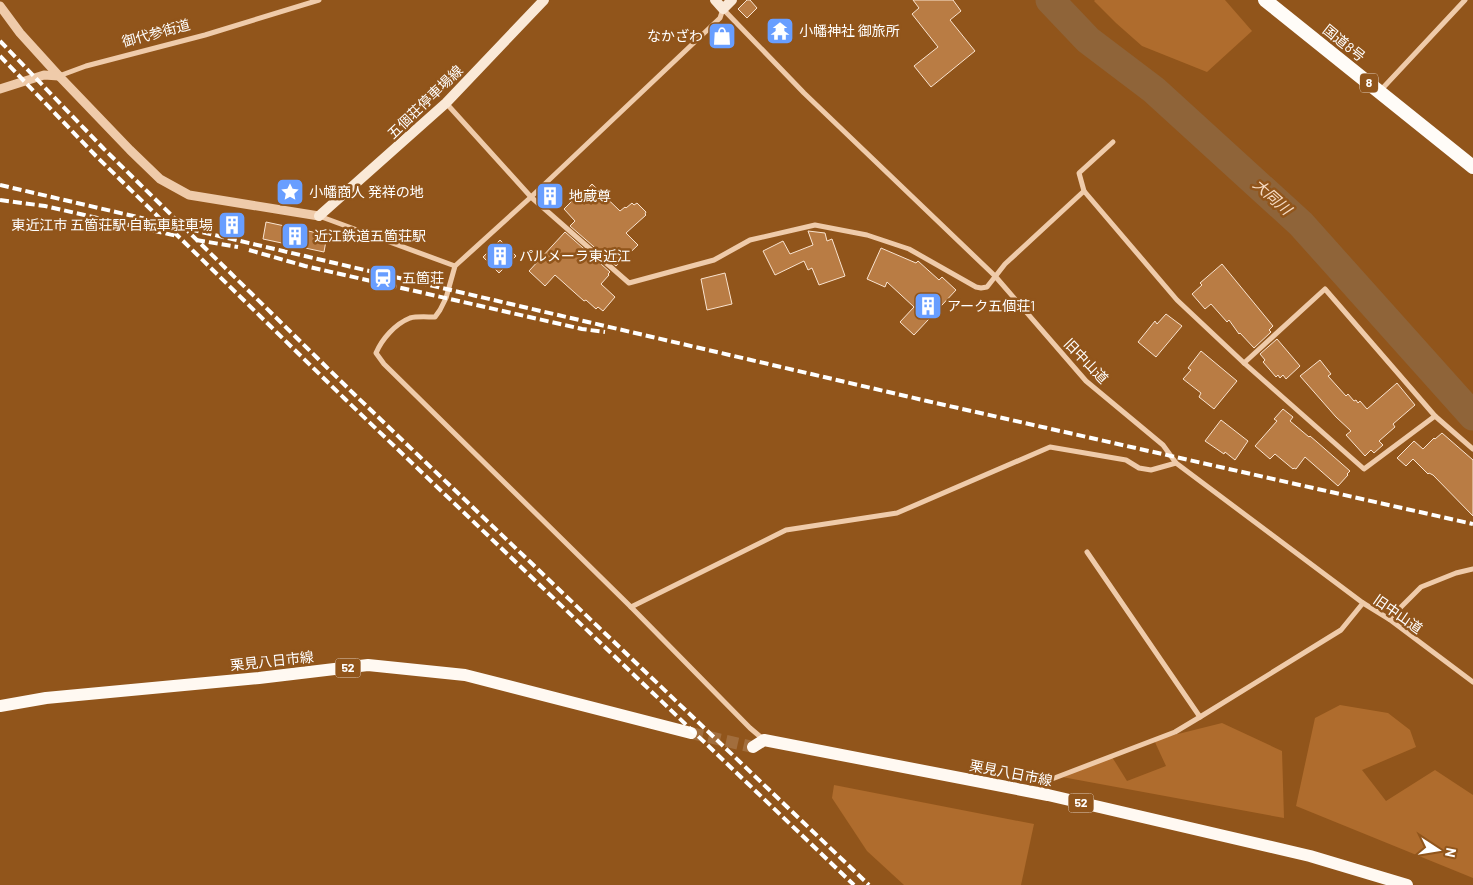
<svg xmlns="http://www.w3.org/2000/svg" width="1473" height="885" font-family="Barlow,'Noto Sans JP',sans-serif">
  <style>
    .green { fill: #af6c2d }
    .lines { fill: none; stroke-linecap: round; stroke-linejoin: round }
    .river { stroke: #8f6439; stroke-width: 29 }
    .building { fill: #b97c44; stroke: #fae4d0 }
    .primary-tunnel { stroke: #a26e3d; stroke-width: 12; stroke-dasharray: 12 6; stroke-linecap: butt }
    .minor { stroke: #efcbaa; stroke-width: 5 }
    .tertiary { stroke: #efcbaa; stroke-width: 9 }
    .secondary { stroke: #fae9d7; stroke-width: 10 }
    .primary { stroke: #fff9f2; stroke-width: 12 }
    .trunk { stroke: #fffcf8; stroke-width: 14 }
    .rail { stroke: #fff; stroke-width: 4; stroke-dasharray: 9 4; stroke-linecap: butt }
    .labels { text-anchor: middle; stroke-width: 5; stroke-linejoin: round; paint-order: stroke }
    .shield { fill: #91551b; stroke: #deccbb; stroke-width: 1 }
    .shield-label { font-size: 12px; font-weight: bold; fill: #fff }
    .poi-label { font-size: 14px; fill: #fff; stroke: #91551b; text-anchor: start }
    .street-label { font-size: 14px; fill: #fff; stroke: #91551b }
    .water-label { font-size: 15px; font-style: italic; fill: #f8ddc5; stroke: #91551b }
  </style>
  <rect width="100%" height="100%" fill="#91551b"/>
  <g class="green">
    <polygon points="1095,0 1225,0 1252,31 1207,72 1142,46 1116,23 1094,1"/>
    <polygon points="1340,705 1388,713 1410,730 1416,747 1362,770 1386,801 1435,770 1473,795 1473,878 1296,806 1315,718"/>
    <polygon points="1222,723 1282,751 1284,818 1062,777 1112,757 1127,781 1166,766 1154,740"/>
    <polygon points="834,785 1034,824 1021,885 904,885 867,851 832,798"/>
  </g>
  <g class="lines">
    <polyline class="river" points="1050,0 1088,40 1154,90 1301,224 1473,416"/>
  </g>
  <g class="building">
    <polygon points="747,0 750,0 757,8 747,18 738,9"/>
    <polygon points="913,0 953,0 961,11 950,20 975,51 931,87 914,66 938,47 912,14 919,8"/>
    <polygon points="592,184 620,211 625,207 626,208 632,203 634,205 637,203 646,212 645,214 646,215 626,233 638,245 616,266 570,226 575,221 564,209 578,195 580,196"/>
    <polygon points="266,222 327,235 324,252 263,239"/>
    <polygon points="808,231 825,233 827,241 832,239 845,276 819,285 812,268 808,270 804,261 775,275 763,251 783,241 790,254 813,245"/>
    <polygon points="565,232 610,272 608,274 609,275 601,284 615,297 603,311 598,307 596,309 586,300 584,301 555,275 545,286 529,271"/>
    <polygon points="500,240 516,256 499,273 483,257"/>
    <polygon points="881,248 916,263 918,261 939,280 942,277 956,290 914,335 900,322 914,307 887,282 885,287 867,279"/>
    <polygon points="1222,264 1273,326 1269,330 1271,332 1254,348 1240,333 1239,334 1229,320 1227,322 1211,304 1205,309 1192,294 1202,285 1200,283"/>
    <polygon points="725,273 732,304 707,310 701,279"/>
    <polygon points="1166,314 1182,326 1156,357 1138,342 1155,321 1157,324"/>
    <polygon points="1277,339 1300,366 1286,379 1283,375 1280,378 1278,375 1276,377 1263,362 1265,360 1260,354"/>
    <polygon points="1201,351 1237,381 1214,409 1199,397 1201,393 1183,379 1191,370 1188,368"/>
    <polygon points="1320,360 1331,374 1328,376 1346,396 1348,394 1354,401 1356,400 1358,403 1360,401 1367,409 1397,383 1415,405 1393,424 1395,427 1379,441 1383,445 1374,453 1371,450 1365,456 1346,435 1351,431 1336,417 1300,376"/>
    <polygon points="1283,409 1293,417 1290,421 1309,437 1310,436 1317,442 1350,471 1347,474 1348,475 1338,486 1305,457 1296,469 1294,468 1293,469 1275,454 1270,459 1255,446 1277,421 1274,419"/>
    <polygon points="1221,420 1248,441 1235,460 1225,452 1224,454 1205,441"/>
    <polygon points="1442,433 1473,460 1473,516 1433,475 1429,473 1428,474 1413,459 1406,466 1397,458 1414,441 1423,449 1434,438 1435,439"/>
  </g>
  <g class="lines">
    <polyline class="primary-tunnel" points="691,733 753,747"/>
    <g class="minor">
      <polyline points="723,9 804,93 995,276 1086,381 1163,445 1176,463 1363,603 1389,619 1473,682"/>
      <polyline points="59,76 86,66 205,35 319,0"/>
      <polyline points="1380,91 1465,0"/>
      <polyline points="446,103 531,197 629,283 714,260 750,240 815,225 867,235 909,249 976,287 981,288 987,287 1005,264 1084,191 1177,300 1244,363 1364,469 1435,416 1473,449"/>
      <polyline points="1084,191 1079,173 1113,142"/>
      <polyline points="319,216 455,266"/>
      <polyline points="1244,363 1325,289 1435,416"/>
      <polyline points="1087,552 1200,717 1341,630 1363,603"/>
      <path d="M631,607L384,364L376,353C382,339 395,324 410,318C417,316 427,317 435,317L440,310L446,298L455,266L531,197L720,18L723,9"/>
      <polyline points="1389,619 1421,587 1456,573 1473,569"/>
      <polyline points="763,739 750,728 631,607 786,530 897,513 1050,447 1126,460 1139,468 1151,470 1176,463"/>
      <polyline points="1037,792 1044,782 1175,732 1200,717"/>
    </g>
    <g class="tertiary">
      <polyline points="0,6 20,33 59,76 130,150 160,179 189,195 319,216"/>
      <polyline points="0,89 44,75 59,76"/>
    </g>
    <g class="secondary">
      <polyline points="715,0 723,9 732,0"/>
      <polyline points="319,216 446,103 544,0"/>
    </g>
    <g class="primary">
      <polyline points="0,706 46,698 259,678 368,665 465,675 691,733"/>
      <polyline points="753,747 764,740 1048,795 1310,856 1407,885"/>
    </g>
    <polyline class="trunk" points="1265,0 1473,167"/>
    <g class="rail">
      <polyline points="0,41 104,149 354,394 869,885"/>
      <polyline points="0,56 96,156 346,400 854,885"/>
      <polyline points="0,185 927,401 1473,524"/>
      <polyline points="0,200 45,206 177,236"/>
      <polyline points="196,240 238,247"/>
      <polyline points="249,250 305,266 582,329 605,332"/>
    </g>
  </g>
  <defs>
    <symbol id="temple-square" viewBox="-11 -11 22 22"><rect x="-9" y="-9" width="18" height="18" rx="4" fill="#689eff" stroke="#91551b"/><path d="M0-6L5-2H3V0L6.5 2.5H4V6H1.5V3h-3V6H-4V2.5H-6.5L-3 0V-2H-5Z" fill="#fff"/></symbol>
    <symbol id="shop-square" viewBox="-11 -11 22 22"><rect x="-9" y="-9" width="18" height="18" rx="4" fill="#689eff" stroke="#91551b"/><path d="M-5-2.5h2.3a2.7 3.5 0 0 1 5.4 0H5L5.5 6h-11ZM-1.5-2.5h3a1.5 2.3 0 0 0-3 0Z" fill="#fff"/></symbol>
    <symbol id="sight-square" viewBox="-11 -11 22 22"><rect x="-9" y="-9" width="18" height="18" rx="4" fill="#689eff" stroke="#91551b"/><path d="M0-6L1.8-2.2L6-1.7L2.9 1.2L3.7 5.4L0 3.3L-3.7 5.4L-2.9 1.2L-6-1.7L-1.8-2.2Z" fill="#fff"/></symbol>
    <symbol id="building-square" viewBox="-11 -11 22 22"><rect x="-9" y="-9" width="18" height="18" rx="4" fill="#689eff" stroke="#91551b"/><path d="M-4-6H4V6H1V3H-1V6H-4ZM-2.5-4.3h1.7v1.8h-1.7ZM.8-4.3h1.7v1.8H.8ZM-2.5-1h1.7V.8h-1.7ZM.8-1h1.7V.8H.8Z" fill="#fff"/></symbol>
    <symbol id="station-square" viewBox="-11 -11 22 22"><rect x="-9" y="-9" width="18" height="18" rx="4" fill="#689eff" stroke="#91551b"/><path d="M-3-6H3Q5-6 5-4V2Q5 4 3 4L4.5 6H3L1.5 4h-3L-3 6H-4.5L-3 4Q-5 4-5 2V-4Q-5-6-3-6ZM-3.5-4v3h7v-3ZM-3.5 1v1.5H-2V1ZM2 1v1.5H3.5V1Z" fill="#fff"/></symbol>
  </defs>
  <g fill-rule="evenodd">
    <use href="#temple-square" x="764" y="15" width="32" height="32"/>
    <use href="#shop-square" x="706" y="20" width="32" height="32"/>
    <use href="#sight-square" x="274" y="176" width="32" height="32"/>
    <use href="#building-square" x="534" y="180" width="32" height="32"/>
    <use href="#building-square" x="216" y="209" width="32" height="32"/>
    <use href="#building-square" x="279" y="220" width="32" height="32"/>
    <use href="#building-square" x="484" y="240" width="32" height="32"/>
    <use href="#station-square" x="367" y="262" width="32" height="32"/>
    <use href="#building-square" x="912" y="290" width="32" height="32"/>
  </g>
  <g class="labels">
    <g class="shield">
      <rect x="1360" y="73.5" width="18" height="19" rx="4"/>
      <rect x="335.5" y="658.5" width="25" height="19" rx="4"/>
      <rect x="1068.5" y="793.5" width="25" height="19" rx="4"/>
    </g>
    <g class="shield-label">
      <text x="1369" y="87">8</text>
      <text x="348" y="672">52</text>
      <text x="1081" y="807">52</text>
    </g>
    <g class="poi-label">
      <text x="799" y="36">小幡神社 御旅所</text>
      <text x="703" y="41" text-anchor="end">なかざわ</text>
      <text x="309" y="197">小幡商人 発祥の地</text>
      <text x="569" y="201">地蔵尊</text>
      <text x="213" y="230" text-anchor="end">東近江市 五箇荘駅 自転車駐車場</text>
      <text x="314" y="241">近江鉄道五箇荘駅</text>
      <text x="519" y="261">パルメーラ東近江</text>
      <text x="402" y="283">五箇荘</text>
      <text x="947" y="311">アーク五個荘1</text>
    </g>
    <g class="street-label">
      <text transform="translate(156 33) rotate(-15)" y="5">御代参街道</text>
      <text transform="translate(1344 43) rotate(39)" y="5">国道8号</text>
      <text transform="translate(425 102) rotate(-44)" y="5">五個荘停車場線</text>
      <text transform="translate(1086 361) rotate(46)" y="5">旧中山道</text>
      <text transform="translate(1398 614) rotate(35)" y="5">旧中山道</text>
      <text transform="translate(272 661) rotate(-6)" y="5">栗見八日市線</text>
      <text transform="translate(1011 773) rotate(11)" y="5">栗見八日市線</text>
    </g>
    <g class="water-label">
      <text transform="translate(1272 197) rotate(42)" y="5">大同川</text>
    </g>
  </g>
  <g transform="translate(1438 850) rotate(102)" stroke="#91551b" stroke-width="4" paint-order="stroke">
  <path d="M0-4L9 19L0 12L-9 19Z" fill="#ffffff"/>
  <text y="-8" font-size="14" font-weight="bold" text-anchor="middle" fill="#ffffff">N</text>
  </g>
</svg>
